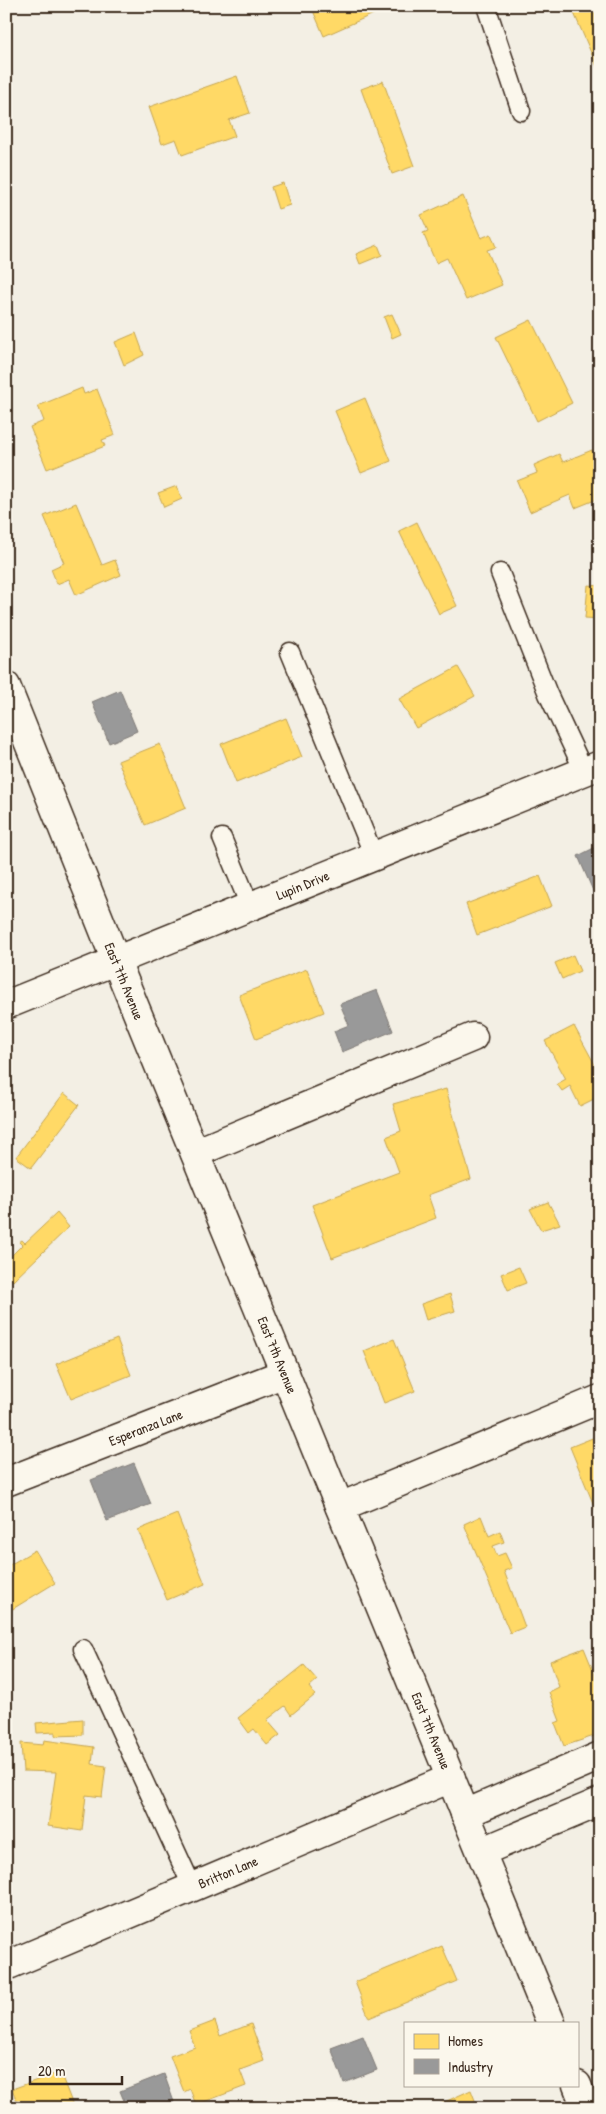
<svg xmlns="http://www.w3.org/2000/svg" width="606" height="2114" font-family="'Patrick Hand',sans-serif">
  <style>
    .homes { fill: #ffd966; stroke: #c4a450 }
    .industry { fill: #999; stroke: #7d7874 }
    .lines { fill: none; stroke-linecap: round; stroke-linejoin: round }
    .lane-casing { stroke: #3b2a1e; stroke-width: 21 }
    .street-casing { stroke: #3b2a1e; stroke-width: 31 }
    .secondary-casing { stroke: #3b2a1e; stroke-width: 31 }
    .lane { stroke: #fbf7ec; stroke-width: 18 }
    .street { stroke: #fbf7ec; stroke-width: 28 }
    .secondary { stroke: #fbf7ec; stroke-width: 28 }
    .labels { text-anchor: middle; stroke-width: 5; stroke-linejoin: round; paint-order: stroke }
    .street-label { font-size: 14px; fill: #3b2a1e; stroke: #fbf7ec }
  </style>
  <rect width="100%" height="100%" fill="#f3efe4"/>
  <filter id="ink" filterUnits="userSpaceOnUse"><feTurbulence type="fractalNoise" baseFrequency=".02" numOctaves="2"/><feDisplacementMap in="SourceGraphic" scale="10" xChannelSelector="R" yChannelSelector="G"/><feConvolveMatrix kernelMatrix="1 2 1 2 8 2 1 2 1" color-interpolation-filters="sRGB"/></filter>
  <g filter="url(#ink)">
    <g class="homes">
      <polygon points="311,6 386,6 387,8 324,36"/>
      <polygon points="571,6 600,6 600,74 589,48"/>
      <polygon points="237,76 250,113 229,120 235,136 182,155 176,139 162,144 149,107"/>
      <polygon points="383,81 414,166 392,174 361,89"/>
      <polygon points="283,183 290,205 278,209 271,187"/>
      <polygon points="463,196 481,238 491,234 496,247 487,250 502,285 466,300 447,258 436,263 423,233 428,231 421,215"/>
      <polygon points="378,245 382,255 360,264 356,254"/>
      <polygon points="392,314 401,334 392,338 384,317"/>
      <polygon points="531,320 572,403 537,421 496,337"/>
      <polygon points="136,333 144,355 124,365 115,342"/>
      <polygon points="82,388 84,394 97,389 115,435 102,440 105,446 47,469 30,427 44,421 38,406"/>
      <polygon points="365,398 391,461 361,473 335,411"/>
      <polygon points="592,450 600,468 600,483 596,485 600,498 575,508 570,495 530,512 517,481 537,473 534,465 559,454 563,462"/>
      <polygon points="177,486 182,499 164,507 158,493"/>
      <polygon points="76,503 102,565 115,560 121,575 76,595 69,579 57,584 51,569 64,563 44,516"/>
      <polygon points="417,522 457,606 439,614 399,531"/>
      <polygon points="588,585 600,586 600,619 585,618"/>
      <polygon points="458,667 475,696 416,728 399,699"/>
      <polygon points="286,718 302,757 236,783 221,744"/>
      <polygon points="160,744 186,808 145,825 118,761"/>
      <polygon points="540,876 552,906 477,935 466,904"/>
      <polygon points="573,955 580,971 562,979 555,963"/>
      <polygon points="307,969 324,1012 256,1039 239,995"/>
      <polygon points="574,1026 600,1074 600,1096 580,1106 570,1086 562,1091 557,1084 566,1079 545,1041"/>
      <polygon points="446,1089 471,1179 428,1195 436,1218 332,1258 312,1205 399,1172 386,1137 401,1131 393,1104"/>
      <polygon points="64,1093 79,1105 31,1168 16,1157"/>
      <polygon points="548,1202 560,1224 541,1230 530,1209"/>
      <polygon points="57,1213 69,1227 13,1281 6,1275 6,1261 22,1245 19,1242 22,1240 25,1243"/>
      <polygon points="519,1267 526,1283 508,1290 501,1274"/>
      <polygon points="450,1294 455,1311 426,1320 421,1304"/>
      <polygon points="117,1339 131,1375 71,1399 56,1364"/>
      <polygon points="394,1339 415,1391 384,1403 364,1351"/>
      <polygon points="600,1435 600,1520 570,1447"/>
      <polygon points="177,1514 205,1584 167,1600 138,1530"/>
      <polygon points="481,1516 489,1536 500,1531 504,1542 493,1546 497,1556 505,1553 512,1568 504,1571 525,1627 510,1633 464,1524"/>
      <polygon points="35,1550 55,1583 6,1613 6,1567"/>
      <polygon points="584,1648 600,1687 600,1734 564,1746 555,1723 560,1721 549,1692 559,1687 550,1661"/>
      <polygon points="304,1665 317,1680 309,1687 315,1695 291,1715 285,1706 267,1720 280,1735 267,1745 254,1729 249,1733 238,1718"/>
      <polygon points="83,1719 83,1735 55,1736 55,1732 37,1733 36,1723"/>
      <polygon points="44,1740 94,1747 92,1764 106,1766 102,1797 86,1795 82,1831 48,1826 56,1772 23,1771 21,1743 43,1745"/>
      <polygon points="442,1946 457,1981 369,2018 355,1982"/>
      <polygon points="215,2021 220,2036 251,2024 264,2061 240,2070 246,2086 196,2105 190,2089 184,2092 170,2056 195,2047 189,2031"/>
      <polygon points="60,2072 74,2108 20,2108 12,2089"/>
      <polygon points="471,2090 478,2108 439,2108 438,2105"/>
    </g>
    <g class="industry">
      <polygon points="120,690 137,731 109,743 92,702"/>
      <polygon points="600,845 600,907 578,856"/>
      <polygon points="377,990 393,1031 342,1052 334,1031 349,1025 340,1004"/>
      <polygon points="134,1463 151,1504 107,1521 91,1480"/>
      <polygon points="363,2036 377,2070 344,2083 331,2048"/>
      <polygon points="164,2074 174,2102 159,2108 127,2108 120,2091"/>
    </g>
    <g class="lines">
      <defs>
        <g id="lane">
          <polyline points="486,6 521,111"/>
          <polyline points="500,573 548,694 584,771"/>
          <polyline points="290,652 374,856"/>
          <polyline points="222,838 250,906"/>
          <polyline points="83,1649 192,1886"/>
        </g>
        <g id="street">
          <polyline points="195,1153 473,1037"/>
          <path id="s1" d="M6,1482L285,1373"/>
          <polyline points="340,1507 600,1399"/>
          <polyline points="465,1814 600,1756"/>
          <polyline points="481,1852 600,1802"/>
          <path id="s2" d="M6,1966L451,1778"/>
        </g>
        <g id="secondary">
          <path id="s3" d="M6,686L116,961L551,2023"/>
          <path id="s4" d="M6,1005L600,765"/>
          <polyline points="577,2085 586,2108"/>
        </g>
      </defs>
      <use href="#lane" class="lane-casing"/>
      <use href="#street" class="street-casing"/>
      <use href="#secondary" class="secondary-casing"/>
      <use href="#lane" class="lane"/>
      <use href="#street" class="street"/>
      <use href="#secondary" class="secondary"/>
    </g>
  </g>
  <g class="labels">
    <g class="street-label">
      <text dy="5" stroke="none"><textPath href="#s4" startOffset="320">Lupin Drive</textPath></text>
      <text dy="5" stroke="none"><textPath href="#s3" startOffset="318">East 7th Avenue</textPath></text>
      <text dy="5" stroke="none"><textPath href="#s3" startOffset="722">East 7th Avenue</textPath></text>
      <text dy="5" stroke="none"><textPath href="#s1" startOffset="150">Esperanza Lane</textPath></text>
      <text dy="5" stroke="none"><textPath href="#s3" startOffset="1128">East 7th Avenue</textPath></text>
      <text dy="5" stroke="none"><textPath href="#s2" startOffset="241">Britton Lane</textPath></text>
    </g>
  </g>
  <rect width="606" height="2114" fill="none" stroke="#fbf7ec" stroke-width="25"/>
  <rect x="12" y="12" width="581" height="2089" fill="none" stroke="#3b2a1e" stroke-width="2" filter="url(#ink)"/>
  <rect x="404" y="2022" width="175" height="65" fill="#fbf7ec" stroke="#aea59a"/>
  <rect x="414" y="2034" width="25" height="15" fill="#ffd966" stroke="#aea59a"/>
  <text x="448" y="2046" font-size="15" fill="#3b2a1e">Homes</text>
  <rect x="414" y="2059" width="25" height="15" fill="#999999" stroke="#aea59a"/>
  <text x="448" y="2072" font-size="15" fill="#3b2a1e">Industry</text>
  <path d="M30 2076v8h92v-8" fill="none" stroke="#3b2a1e" stroke-width="2.5"/>
  <text x="38" y="2076" font-size="15" fill="#3b2a1e" stroke="#fbf7ec" stroke-width="4" paint-order="stroke">20 m</text>
</svg>
